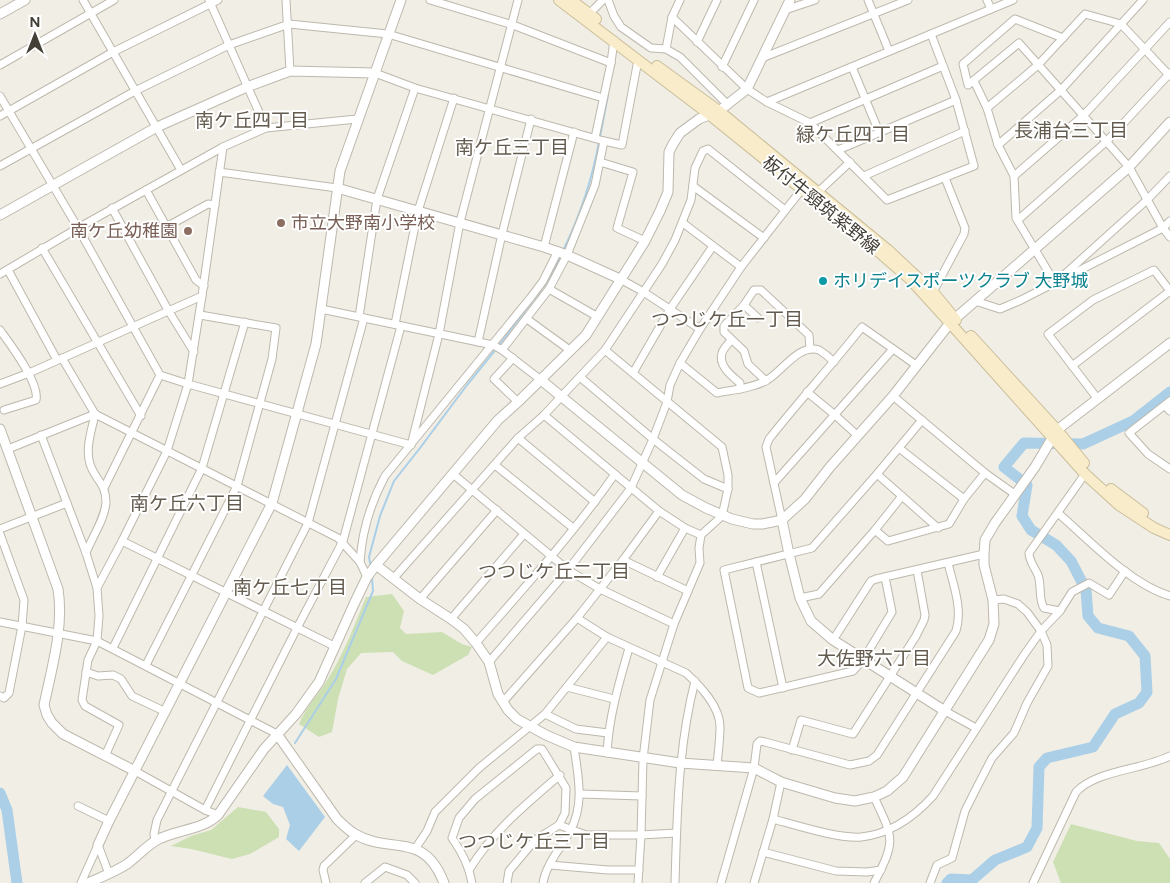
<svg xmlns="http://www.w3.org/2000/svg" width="1170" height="883" font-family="Figtree,'Noto Sans JP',sans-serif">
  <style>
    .green { fill: #cde0b4 }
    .water { fill: #aacfe7 }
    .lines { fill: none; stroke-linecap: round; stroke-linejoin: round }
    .stream { stroke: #aacfe7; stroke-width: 2 }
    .river { stroke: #aacfe7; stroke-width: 11 }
    .minor-casing { stroke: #beb8ad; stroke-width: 9 }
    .tertiary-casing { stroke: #beb8ad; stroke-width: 11 }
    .secondary-casing { stroke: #cbbe9b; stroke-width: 12 }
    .minor { stroke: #fff; stroke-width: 7 }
    .tertiary { stroke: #fff; stroke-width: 9 }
    .secondary { stroke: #f8ecca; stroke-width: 10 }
    .education-dot { fill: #8d6e63; stroke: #fff; stroke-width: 2 }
    .culture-dot { fill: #0f9aa8; stroke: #fff; stroke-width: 2 }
    .labels { text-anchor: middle; stroke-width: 4; stroke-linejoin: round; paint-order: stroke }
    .street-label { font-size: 18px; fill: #433e36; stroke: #fff }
    .education-label { font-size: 18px; fill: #785e54; stroke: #fff; text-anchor: start }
    .culture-label { font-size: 18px; fill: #0d838f; stroke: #fff; text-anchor: start }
    .neighbourhood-label { font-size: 19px; fill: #645b4f; stroke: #fff }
  </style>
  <rect width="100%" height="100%" fill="#f1eee6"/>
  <g class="green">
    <path d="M392,594L404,611L400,628L406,634L442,632L462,644L472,647L468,655L433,675L402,661L393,652L361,653L347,669L338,699L332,732L319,737L299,724C305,708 317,696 326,682C343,656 354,626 366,597Z"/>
    <polygon points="238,807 266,812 279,829 279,837 250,854 232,859 191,849 171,846 191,836 211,830"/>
    <polygon points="1071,824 1137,841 1159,843 1170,859 1170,883 1061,883 1053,862"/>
  </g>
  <polygon class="water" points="287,765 325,817 299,851 286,839 290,825 283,807 273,804 263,796"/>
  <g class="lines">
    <g class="stream">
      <polyline points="600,137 608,95"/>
      <path d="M563,251C580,216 592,180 599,142"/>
      <polyline points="499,345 550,278 561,255"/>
      <polyline points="371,568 369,557 380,516 394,481 420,448 467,385 496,349"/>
      <polyline points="295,743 336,679 373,591 372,578"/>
    </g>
    <g class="river">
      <polyline points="0,793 7,810 17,883"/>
      <polyline points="947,883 951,879 972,880 995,860 1027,847 1037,828 1039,767 1047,758 1093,747 1115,714 1139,703 1147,692 1145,656 1129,636 1098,628 1088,616 1086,590 1071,561 1056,545 1031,530 1022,516 1027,485 1004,467 1024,443 1083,444 1133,421 1170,392"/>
    </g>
    <defs>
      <g id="minor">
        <polyline points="83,0 181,170"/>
        <polyline points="209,0 266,128"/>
        <polyline points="286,0 290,71"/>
        <polyline points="430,0 513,25 611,63"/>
        <polyline points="608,0 614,16 621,27 651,48 666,49 680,57 728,105"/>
        <polyline points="680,0 672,17 747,89 767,102 810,123 887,200 974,166 956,100 931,34"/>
        <polyline points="868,0 889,51"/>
        <polyline points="987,0 991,9"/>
        <polyline points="785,10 815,0"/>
        <polyline points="589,14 603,0"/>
        <polyline points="1063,38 1015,19 963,64 968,85 1019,43 1129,167 1163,228 1170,237"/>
        <polyline points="697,42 717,0"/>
        <polyline points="666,49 672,17"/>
        <polyline points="762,58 908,0"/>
        <polyline points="0,65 114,0"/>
        <polyline points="722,67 754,0"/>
        <polyline points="852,67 879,132"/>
        <polyline points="375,73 415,88 604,141 595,185 567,255 549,289 502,350"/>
        <polyline points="974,81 987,108 998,145 1014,176 1016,218 1055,283 1147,200 1170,176"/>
        <polyline points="0,96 78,228 160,375 188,384 411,445"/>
        <polyline points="767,102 1013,0"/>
        <polyline points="987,108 1038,65 1085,14 1121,24 1170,76"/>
        <polyline points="0,116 113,52 218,0"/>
        <polyline points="810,123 943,66"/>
        <polyline points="595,138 611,63 614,40"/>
        <polyline points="604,141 622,145 638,60"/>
        <polyline points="998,145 1061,90 1143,0"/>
        <polyline points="838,150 956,100"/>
        <polyline points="600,162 633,172 617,228 645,241"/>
        <polyline points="0,166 135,91 229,45 289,24 388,34 603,98"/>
        <polyline points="219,172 337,188"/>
        <polyline points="864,176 965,131"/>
        <polyline points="1014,176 1083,116 1170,22"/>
        <polyline points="693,186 764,238"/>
        <polyline points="146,190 196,280 204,286"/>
        <polyline points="816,194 850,162"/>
        <polyline points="112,208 168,310 194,352"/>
        <polyline points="1018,220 1107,141 1170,73"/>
        <polyline points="683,223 741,267"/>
        <polyline points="168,226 208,204 215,205"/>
        <polyline points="544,247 574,132"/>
        <polyline points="42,248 141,416"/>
        <polyline points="8,270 57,360"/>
        <polyline points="0,274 78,228 223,147 266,128 357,119"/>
        <polyline points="620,279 642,291 700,329"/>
        <polyline points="549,289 598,317"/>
        <polyline points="933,292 964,234 965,228 945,178"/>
        <polyline points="975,301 1000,309 1021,300 1163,228 1170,221"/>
        <polyline points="744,305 758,318"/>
        <polyline points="321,309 493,345 502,350 541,380"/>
        <polyline points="359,317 377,199 415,88"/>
        <polyline points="527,319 571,351"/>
        <polyline points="395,324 418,211 454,98"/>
        <path d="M0,330C10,344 40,383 36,400L4,410"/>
        <path d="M731,340C728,344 723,349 722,353C718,366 732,376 740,383V389"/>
        <polyline points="478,342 502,234 531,119"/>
        <polyline points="605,350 722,447 728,475 728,489 722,516 701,535 699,548 700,563 674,624 650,700 643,759 641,835 638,883"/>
        <polyline points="62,358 95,414 338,538 360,562 367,577"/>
        <polyline points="513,358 494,379 518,402"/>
        <path d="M680,363L717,393C732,390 754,388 767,380C782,372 799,343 819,350C824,353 830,358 834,362"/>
        <polyline points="1072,366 1170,291"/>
        <polyline points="633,373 670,309 713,246"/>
        <polyline points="580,377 653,439 704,479 728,489"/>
        <polyline points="766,381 748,364 744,351 724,332 724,326 744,305 754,290 761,290 809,335 810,349"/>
        <polyline points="0,384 29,373 202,296 223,147"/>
        <polyline points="807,392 835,415 857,435"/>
        <polyline points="893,396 985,473 1016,495"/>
        <polyline points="1097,398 1048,334 1093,300 1154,270 1170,291"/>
        <polyline points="1170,401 1129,433 1148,454 1170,469"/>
        <polyline points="1165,406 1170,411"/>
        <polyline points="544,415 659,511 685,528 701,535"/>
        <polyline points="41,435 86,553 97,588 99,616 97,641 88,660 82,700 85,706 119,725 105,756"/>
        <polyline points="518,438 595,502"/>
        <polyline points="411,445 439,334 460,222 518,0"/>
        <polyline points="899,448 964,499"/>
        <polyline points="8,449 95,414"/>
        <polyline points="495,465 573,528"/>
        <polyline points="453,474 568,570 600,589 674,624"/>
        <polyline points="877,474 938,528"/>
        <path d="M1085,474L1029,553C1029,561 1035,568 1038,575C1042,586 1038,599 1044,608L1060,611L1072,592L1089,583L1109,595L1125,571"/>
        <polyline points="774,483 893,349"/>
        <polyline points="104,488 160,375"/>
        <path d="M1058,513C1089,540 1130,584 1170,596"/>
        <path d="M782,520L766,447L769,439C799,401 832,365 862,327L916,365"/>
        <polyline points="0,529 67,503"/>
        <polyline points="875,530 888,541 949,524 964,499 985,473"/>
        <polyline points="0,534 24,600 22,626 9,693 4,698 0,696"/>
        <polyline points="122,541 334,646"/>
        <path d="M86,553C92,537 105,519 106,502C106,483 95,480 90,464C85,448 92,429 95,414"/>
        <polyline points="623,560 688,591"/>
        <path d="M360,562C362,531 370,504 385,476L531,297L543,281L558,251"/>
        <polyline points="756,562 783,688"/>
        <polyline points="657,577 685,528"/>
        <polyline points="885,577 892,612 863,660 853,671 759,693 748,688 724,570 812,548 877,474 922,420"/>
        <polyline points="393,579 518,438 544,415 605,350 662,264 675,240 691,200 695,168 703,151 708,149 785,210"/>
        <polyline points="97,588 122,541 167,451 188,384 202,296"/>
        <polyline points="800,598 819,594 875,530 902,496"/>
        <polyline points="420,599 497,510"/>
        <path d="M577,618L607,637L686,673C700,686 720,706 720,727C720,740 718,753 717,766"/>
        <polyline points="451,619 524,534"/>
        <polyline points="0,622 97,641 277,734"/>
        <polyline points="833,640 871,581 876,579 984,554"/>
        <path d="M476,643C524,588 573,534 615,474"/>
        <polyline points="113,648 202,468 245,322"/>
        <polyline points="489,662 568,570 631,488 653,439 667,402 670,385 680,363 700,329 741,267 802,189"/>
        <polyline points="146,665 237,486 272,359 276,328 200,315"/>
        <polyline points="86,672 98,676 113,675 121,679 132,696 166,712"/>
        <polyline points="567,687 614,699"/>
        <polyline points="503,702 577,618 623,560 659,511"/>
        <polyline points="945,711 976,728"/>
        <polyline points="545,714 576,729 608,733"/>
        <polyline points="792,750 801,720 853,734 916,636 924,620 925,615 917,570"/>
        <path d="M607,753C609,716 619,683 629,648"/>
        <polyline points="135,771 205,810 218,815"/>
        <polyline points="580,794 642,796"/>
        <path d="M874,797C894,839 896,841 874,883"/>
        <polyline points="78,806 109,821"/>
        <polyline points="205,810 297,628 343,541 401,326"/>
        <path d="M773,819C795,825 839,839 861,837C890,834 914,817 933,796L1024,655L1041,631L1060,611"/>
        <polyline points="559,825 586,835 641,835 676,833"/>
        <polyline points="155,841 154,834 157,820 308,523 364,318"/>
        <polyline points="98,845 109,874"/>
        <polyline points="415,849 427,831 435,812 479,768 545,714 607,637"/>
        <polyline points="763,852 836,871 867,872 881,870"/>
        <polyline points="550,865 608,870 639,870"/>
        <path d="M469,870C493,831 525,805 560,775"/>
        <polyline points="81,883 98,845"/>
        <polyline points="326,883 323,870 324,866 356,835"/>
        <polyline points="365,883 385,867 407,875 415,883"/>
        <path d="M472,883C469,865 462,852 452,838L459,818L475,799L537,749H542L566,788L565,813L559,825L535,840L509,871L507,883"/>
        <path d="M543,883C546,864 561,848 570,831C585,805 578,775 574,747"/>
        <path d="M675,883C677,815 678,747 695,681"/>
        <path d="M721,883L754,768L757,744L760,741L765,742L850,765L869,761L877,755L956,631C963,609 953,584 948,563"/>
        <polyline points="754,883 773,819 781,782"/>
        <polyline points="930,883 937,865 952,858 965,811 975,791 992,758 1014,733 1027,703 1048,666 1047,645 1041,631 1027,612 1018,604 1004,599 993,600"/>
        <path d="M1033,883L1076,792C1097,770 1142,770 1170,756"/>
      </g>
      <g id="tertiary">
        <polyline points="0,14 25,0"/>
        <polyline points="337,188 544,247 567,255 620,279"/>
        <polyline points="0,215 157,127 247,87 290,71 375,73"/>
        <polyline points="541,380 682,495 706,508 732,519 753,524 762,524 782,520 805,499 830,467 893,396 950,323 1129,167 1170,122"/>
        <path d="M0,429L58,589C64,627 52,667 44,705L47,715L52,723L63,734L135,771"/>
        <polyline points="782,520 789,554 800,598 811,621 833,640 945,711"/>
        <polyline points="376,565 420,599 451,619 464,629 476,643 489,662 498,694 508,710 517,719 546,735 574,747 680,763 754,768 781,782 835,798 855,801 874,797 887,791 903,777 989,640 994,624 993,600 984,565 984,554 985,540 995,523 1035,467 1057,430 1170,343"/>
        <path d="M277,734L337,819C343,825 348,830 355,834C390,855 424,830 444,883"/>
        <polyline points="98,845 109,821 272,503 316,344 340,171 401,0"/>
        <path d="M88,883C101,877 115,872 127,864C137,857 146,846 157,840C177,829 201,831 218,815L264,749L296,714L319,682L354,604L367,577L376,565L498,420L518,402L586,335L645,241L660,211L668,192L669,152L673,144L680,133L699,119L719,111L747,89L790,0"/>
      </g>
      <g id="secondary">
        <polyline points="559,0 710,115 872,246 910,279 950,323 1085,474 1119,505 1154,528 1170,535"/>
        <polyline points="571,0 596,19"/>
        <polyline points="657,66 719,111 888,250 933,292 956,320"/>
        <polyline points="971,336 1057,430 1084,463"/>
        <polyline points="1111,489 1143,513"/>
      </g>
    </defs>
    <use href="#minor" class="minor-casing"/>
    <use href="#tertiary" class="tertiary-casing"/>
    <use href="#secondary" class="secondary-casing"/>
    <use href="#minor" class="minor"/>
    <use href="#tertiary" class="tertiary"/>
    <use href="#secondary" class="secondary"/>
  </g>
  <g class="education-dot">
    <circle cx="281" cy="223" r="5"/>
    <circle cx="188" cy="231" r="5"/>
  </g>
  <circle class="culture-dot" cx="823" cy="281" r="5"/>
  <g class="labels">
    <g class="street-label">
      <text transform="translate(821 205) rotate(39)" y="6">板付牛頸筑紫野線</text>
    </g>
    <g class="education-label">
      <text x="291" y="229">市立大野南小学校</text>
      <text x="178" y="237" text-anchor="end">南ケ丘幼稚園</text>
    </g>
    <g class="culture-label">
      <text x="833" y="287">ホリデイスポーツクラブ 大野城</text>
    </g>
    <g class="neighbourhood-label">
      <text x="252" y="127">南ケ丘四丁目</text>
      <text x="1071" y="137">長浦台三丁目</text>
      <text x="853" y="141">緑ケ丘四丁目</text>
      <text x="512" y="154">南ケ丘三丁目</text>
      <text x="727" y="326">つつじケ丘一丁目</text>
      <text x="187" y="510">南ケ丘六丁目</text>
      <text x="554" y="578">つつじケ丘二丁目</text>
      <text x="290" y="594">南ケ丘七丁目</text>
      <text x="874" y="665">大佐野六丁目</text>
      <text x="534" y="848">つつじケ丘三丁目</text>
    </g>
  </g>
  <g transform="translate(35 35)" stroke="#ffffff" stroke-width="4" paint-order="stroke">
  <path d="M0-4L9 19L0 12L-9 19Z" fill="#433e36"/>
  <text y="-8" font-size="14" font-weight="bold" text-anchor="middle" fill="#433e36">N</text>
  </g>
</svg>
